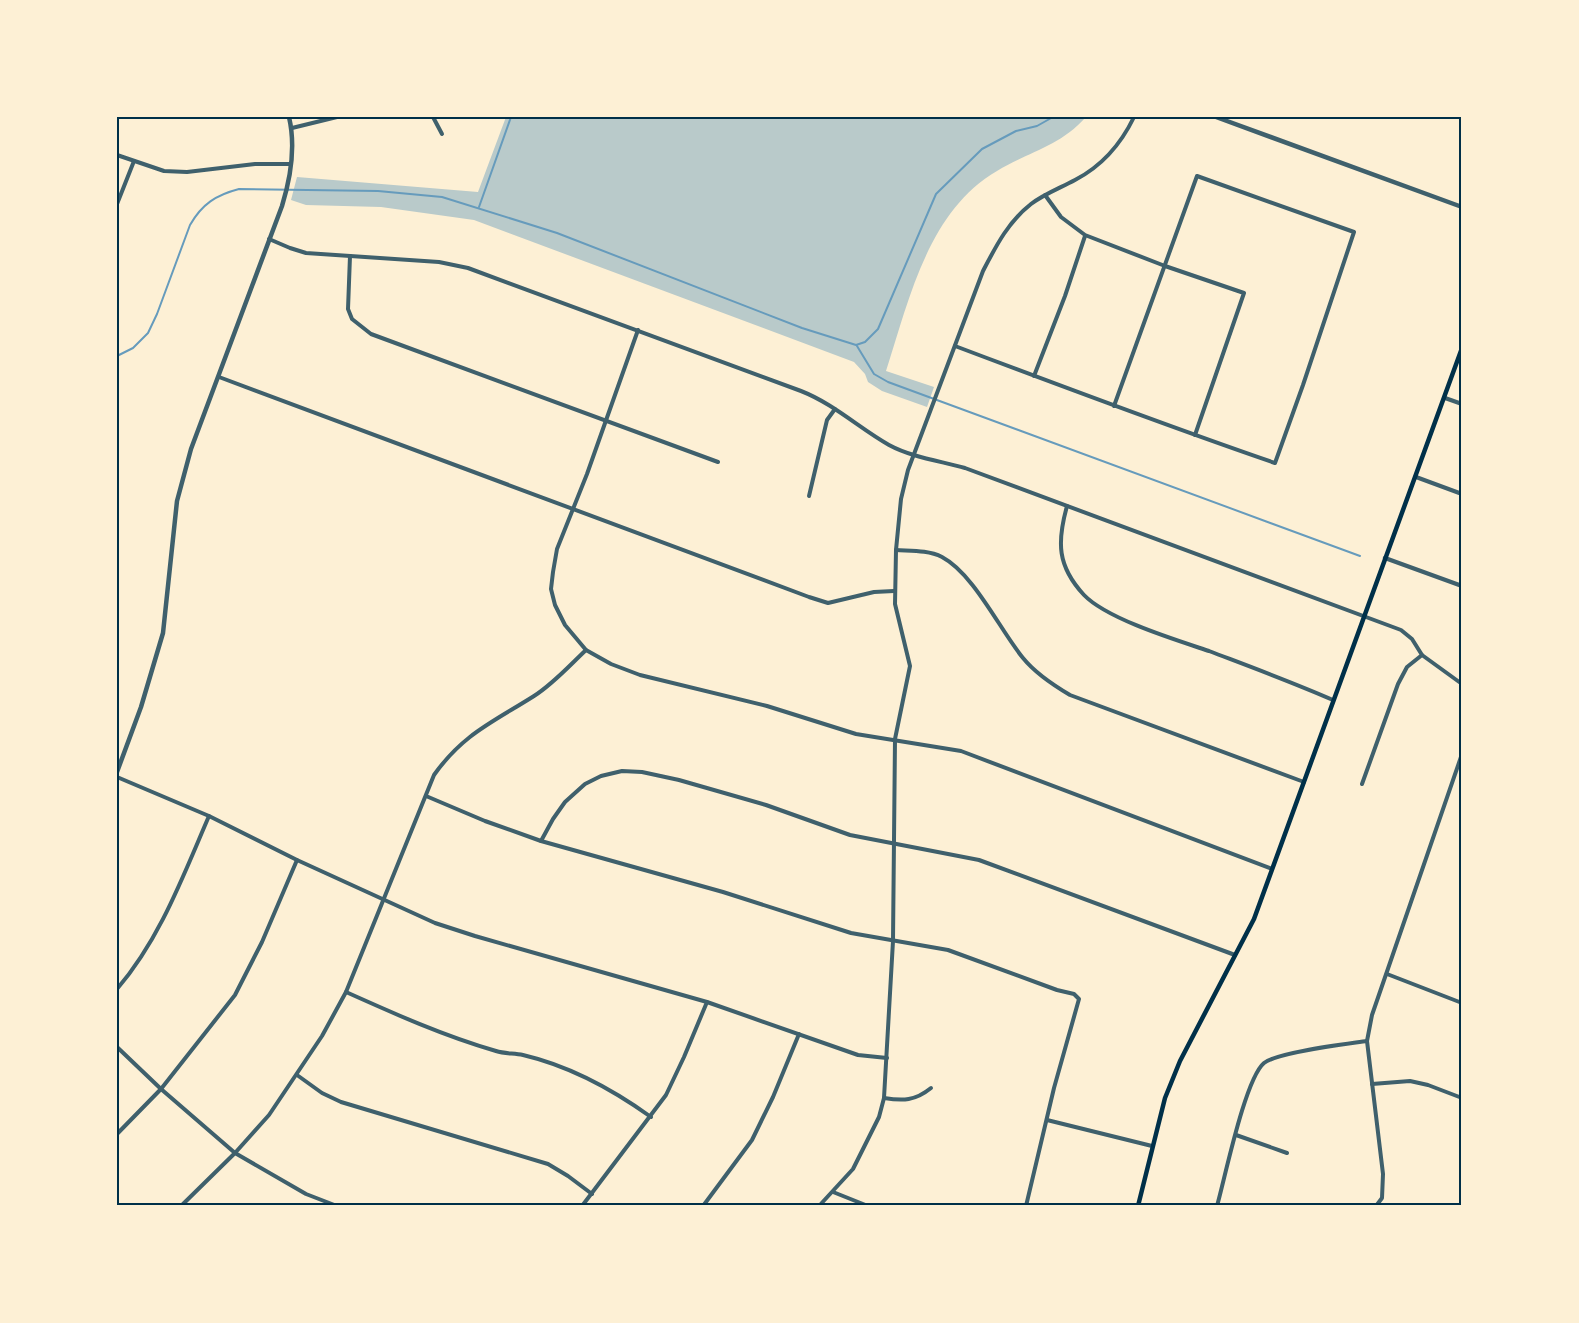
<svg xmlns="http://www.w3.org/2000/svg" width="1579" height="1323" font-family="'Public Sans',sans-serif">
  <style>
    .green { fill: #b9caca }
    .lines { fill: none; stroke-linecap: round; stroke-linejoin: round }
    .stream { stroke: #669bbc; stroke-width: 2 }
    .minor { stroke: #3f606c; stroke-width: 4 }
    .tertiary { stroke: #3f606c; stroke-width: 4.5 }
    .secondary { stroke: #003049; stroke-width: 4.5 }
    .neatline { fill: none; stroke: #003049; stroke-width: 2 }
  </style>
  <rect width="100%" height="100%" fill="#fdf0d5"/>
  <path class="green" d="M506,117H1086C1059,147 1030,151 997,171C928,211 909,300 886,371L934,387L927,407L882,391L868,382L865,374L854,362L474,220L381,207L306,205L291,200L297,177L478,192Z"/>
  <g class="lines">
    <g class="stream">
      <polyline points="479,207 511,117"/>
      <polyline points="857,346 874,374 888,382 1360,556"/>
      <path d="M117,356L133,348L148,333L157,314L190,225C202,204 216,195 239,189L378,191L442,197L557,233L802,328L856,345L865,342L878,329L936,194L982,149L1016,131L1037,126L1053,117"/>
    </g>
    <g class="minor">
      <polyline points="433,117 442,134"/>
      <polyline points="292,128 337,117"/>
      <polyline points="117,155 164,171 187,172 255,164 291,164"/>
      <polyline points="1045,195 1061,217 1085,235 1165,266 1244,293 1195,435"/>
      <polyline points="117,204 134,161"/>
      <path d="M269,239L290,248L306,253L439,262L468,268L801,391C834,404 859,428 889,445C911,457 940,461 965,468L1401,630L1412,639L1422,655L1462,684"/>
      <polyline points="350,256 348,309 352,319 371,334 718,462"/>
      <polyline points="638,330 587,474 557,549 553,572 551,589 555,605 565,625 586,650 611,664 640,675 767,706 856,734 961,751 1272,869"/>
      <path d="M955,346C1061,386 1167,426 1275,463L1303,385L1354,232L1197,176L1114,406"/>
      <polyline points="1034,376 1065,296 1085,236"/>
      <polyline points="219,377 809,597 828,603 874,592 894,591"/>
      <polyline points="1445,398 1462,404"/>
      <polyline points="1416,477 1462,494"/>
      <polyline points="809,496 827,420 835,409"/>
      <path d="M1067,506C1057,542 1057,566 1084,595C1107,619 1176,640 1209,651C1251,667 1292,682 1333,700"/>
      <path d="M896,550C911,551 928,550 942,557C974,574 1000,630 1023,658C1036,674 1053,685 1070,695L1304,782"/>
      <polyline points="117,777 209,816 297,860 435,923 475,936 707,1002 858,1055 887,1058"/>
      <polyline points="1362,784 1398,684 1407,667 1422,655"/>
      <polyline points="426,796 485,821 541,841 723,892 851,933 948,950 1057,990 1074,994 1079,999 1054,1088 1026,1206"/>
      <polyline points="541,841 553,819 565,802 585,784 601,776 622,771 642,772 679,780 766,805 850,835 979,860 1235,955"/>
      <polyline points="1387,974 1462,1003"/>
      <path d="M117,989C160,939 183,876 209,816"/>
      <path d="M346,992C395,1014 444,1036 496,1051C505,1054 514,1053 523,1055C570,1066 612,1089 651,1117"/>
      <polyline points="117,1047 161,1089 235,1153 306,1194 337,1206"/>
      <polyline points="297,1075 322,1093 341,1102 548,1164 568,1176 592,1194"/>
      <polyline points="1372,1084 1410,1081 1428,1085 1462,1098"/>
      <path d="M884,1098C903,1101 915,1101 931,1088"/>
      <polyline points="1047,1120 1152,1146"/>
      <polyline points="117,1134 161,1089 235,995 262,942 297,860"/>
      <polyline points="1236,1135 1287,1153"/>
      <polyline points="833,1192 868,1206"/>
      <path d="M181,1206L235,1153L269,1115L322,1036L346,992L434,775C463,734 493,722 534,696C553,684 569,666 586,650"/>
      <polyline points="582,1206 666,1095 684,1057 707,1002"/>
      <polyline points="703,1206 752,1140 773,1097 799,1034"/>
      <path d="M819,1206L853,1169L879,1117L884,1098L893,941L895,739L910,666L895,604L896,550L901,499L908,470L983,271C996,246 1008,222 1031,204C1044,194 1060,188 1075,180C1102,166 1121,144 1134,117"/>
      <path d="M1217,1206C1225,1178 1245,1079 1264,1063C1278,1052 1347,1044 1367,1041"/>
      <polyline points="1376,1206 1382,1198 1383,1174 1367,1041 1372,1015 1462,754"/>
    </g>
    <g class="tertiary">
      <polyline points="1216,117 1462,207"/>
      <polyline points="1385,558 1462,586"/>
      <path d="M117,772L141,707L163,633L177,501L191,449L282,206C291,177 296,147 289,117"/>
    </g>
    <polyline class="secondary" points="1138,1206 1165,1098 1180,1061 1254,919 1462,348"/>
  </g>
  <rect width="1579" height="1323" fill="none" stroke="#fdf0d5" stroke-width="237"/>
  <rect x="118" y="118" width="1342" height="1086" class="neatline"/>
</svg>
